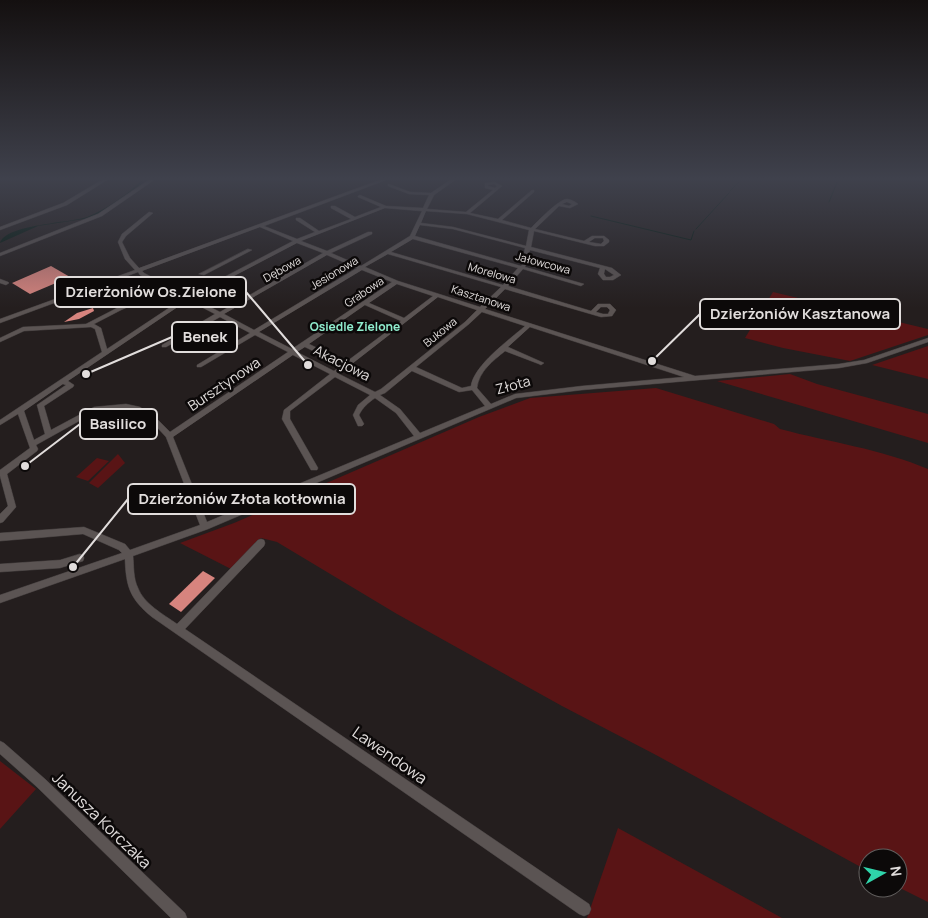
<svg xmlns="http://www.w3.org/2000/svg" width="928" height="918" font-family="Manrope,sans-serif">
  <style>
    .green { fill: #591415 }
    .water { fill: #00180f }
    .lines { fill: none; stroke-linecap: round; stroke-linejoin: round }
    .stream { stroke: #00180f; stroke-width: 1 }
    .building { fill: #d7847e }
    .minor-casing { stroke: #403b3b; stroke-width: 1 }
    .minor { fill: #5b5453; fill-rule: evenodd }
    .labels { text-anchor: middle; stroke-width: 5; stroke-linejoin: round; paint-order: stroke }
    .far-street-label { font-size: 11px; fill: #e1dddc; stroke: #0c0909 }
    .far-neighbourhood-label { font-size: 12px; font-weight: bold; fill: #90edce; stroke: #0c0909 }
    .street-label { font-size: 14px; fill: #e1dddc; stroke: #0c0909 }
    .near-street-label { font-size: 16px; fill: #e1dddc; stroke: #0c0909 }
    .leader { fill: none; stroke: #e1dddc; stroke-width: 2 }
    .callout-dot { fill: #e1dddc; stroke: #0c0909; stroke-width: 2 }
    .callout { fill: #0c0909; stroke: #e1dddc; stroke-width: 2 }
    .callout-label { font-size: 15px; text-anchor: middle; font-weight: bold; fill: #e1dddc }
  </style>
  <rect width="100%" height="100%" fill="#241e1e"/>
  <g class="green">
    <polygon points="773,292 928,329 928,335 850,361 783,348 745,338"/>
    <polygon points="928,346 928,379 872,365"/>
    <polygon points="790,374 817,384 928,414 928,443 717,381"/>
    <path d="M656,388L774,424L780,429C829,442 881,449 928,469V902L898,887V858H868V871L656,755L562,706L397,614L277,542L261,538L231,569L180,543L234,523L479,417L530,398Z"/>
    <polygon points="118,454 125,463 98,488 89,483"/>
    <polygon points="97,458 109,461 88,481 76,477"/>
    <polygon points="0,761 36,789 0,829"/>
    <polygon points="618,828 782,918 587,918"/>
  </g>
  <path class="water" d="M142,180H147L111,206L90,218L38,226L0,243C6,224 71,223 87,217C105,210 128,194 142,180Z"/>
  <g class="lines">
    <g class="stream">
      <polyline points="730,191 741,180"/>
      <polyline points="829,202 838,180"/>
      <polyline points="591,216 691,240 694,231"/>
      <polyline points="696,229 729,193"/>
    </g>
  </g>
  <g class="building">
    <polygon points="51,266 70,277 30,294 12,283"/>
    <polygon points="93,308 94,311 79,319 64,322 77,313"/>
    <polygon points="203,571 215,578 181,612 169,604"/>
  </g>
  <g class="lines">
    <defs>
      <g id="minor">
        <polygon points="102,180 107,180 67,205 0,230 0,227 63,203"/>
        <polygon points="149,180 154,180 102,216 0,256 0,253 98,214"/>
        <path d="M380,180H386L264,226L297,239L315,232L296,220V218H300L319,231L351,219L331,208V206H335L355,217L381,207L358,197V196L360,195L386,206L423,208L429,195L409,194L388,186V184H389L410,192L431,193L450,180H455L434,195L427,209L466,212L493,190L485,188V183L495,182L502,186L470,213L498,219L532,190H534V192L502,220L531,228C537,222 559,199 567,199C570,199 576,202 578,204L570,208L559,206L535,229L584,241L592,236H604L609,240V242L604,246H595L534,231L531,247L612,268L621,275L613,280H603L598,274L600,268L530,250L525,267L584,284L581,286L523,269L508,286L591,311L598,304H610L616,310L612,316L601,317L505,289L485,309L695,376L839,364L864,360L928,338V342L867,363L839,368L582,390L516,398L208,529L133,556C134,566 133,578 138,588C144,604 163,614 177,624L258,540L261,539L264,540L265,543L264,546L185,629L589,904L591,909L589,914L584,916L579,914L152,617C130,599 126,587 125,559L0,603V595L122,553L119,550L83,534L0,541V533L84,527L125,544L130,550L200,525L166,437L153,423L136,411L126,408L97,411L36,445L38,449L37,451L7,474L16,507L3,522L0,523V514L8,506L0,476V470L30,448L18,414L0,425V420L102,352L95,329L91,327L24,331L0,342V338L23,327L86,324L117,308L164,288L159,285L117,303L102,297L74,300L71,298L74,296L103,293L117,299L155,283L140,275L138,272L0,323V319L135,270L125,259L118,242L122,234L149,212L153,213L126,236L122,242L130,258L139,268ZM494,184L497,186L495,188L488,186V185ZM567,202L572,204L569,206L562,204ZM385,208L422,211L410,236L361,266L331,253L372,234V232H368L327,251L301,241ZM426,211L467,214L529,230L526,246L453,227L421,223ZM420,225L453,229L525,248L522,265L521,266L415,236ZM260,227L293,241L188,296L144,273L142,271ZM595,238H603L604,241L601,244L589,242ZM413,239L518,268L503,285L391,252ZM297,243L323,253L220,312L192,298ZM388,254L501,287L480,307L398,281L365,267ZM327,255L357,268L254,330L224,314ZM605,269L614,275L610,277H606L604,274ZM362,270L392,282L292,349L259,332ZM397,284L433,296L404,318L369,303ZM168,290L184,298L107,349L101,328L94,324L121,310ZM438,297L477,310L465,322L381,389L375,392L339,374ZM188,300L215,314L162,345V347H166L220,317L250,333L197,365V367H201L255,335L288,352L170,432L157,419L140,407L126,404L94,407L51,430L44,406L73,387L74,385L68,381ZM365,305L401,321L346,362L309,344ZM601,307H607L610,310L608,314H603L596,312ZM482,312L525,326C509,340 474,365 471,386L462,388L416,367L469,324ZM530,327L684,377L582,386L515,394L491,404L477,388C479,371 493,361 505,351L539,364L541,365L544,363L508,347ZM305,347L342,365L334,371L297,352ZM293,355L330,374L284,410L282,419L311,470H317L318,468L290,419V411L335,377L370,395L358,405L353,415L358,426H362L364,424L359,415C363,407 368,403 375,398L396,413L414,436L207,522L173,437ZM412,371L459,392L472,390L485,406L420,433L400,409L380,395L385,393ZM63,384L66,385L37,405L45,434L34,440L24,411Z"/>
        <polygon points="248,249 252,250 204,275 199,274"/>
        <polygon points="0,279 8,282 9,283 6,285 0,283"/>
        <polygon points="80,554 83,555 84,558 83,561 60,568 0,572 0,564 60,560"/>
        <polygon points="0,741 4,743 45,779 185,913 187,918 171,918 37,787 0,754"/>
      </g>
    </defs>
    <use href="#minor" class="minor-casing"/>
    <use href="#minor" class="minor"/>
  </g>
  <linearGradient id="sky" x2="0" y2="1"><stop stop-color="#141010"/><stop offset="0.58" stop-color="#3f414c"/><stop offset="1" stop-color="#3f414c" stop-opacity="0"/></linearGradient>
  <rect width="928" height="308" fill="url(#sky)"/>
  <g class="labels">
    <g class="far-street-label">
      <text transform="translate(543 263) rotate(15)" y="4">Jałowcowa</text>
      <text transform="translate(282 269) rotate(-29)" y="4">Dębowa</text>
      <text transform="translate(334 273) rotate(-31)" y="4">Jesionowa</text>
      <text transform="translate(492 273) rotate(16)" y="4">Morelowa</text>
      <text transform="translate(364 292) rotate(-34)" y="4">Grabowa</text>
      <text transform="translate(481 298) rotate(18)" y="4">Kasztanowa</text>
      <text transform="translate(440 332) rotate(-39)" y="4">Bukowa</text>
    </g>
    <g class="far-neighbourhood-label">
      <text x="355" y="331">Osiedle Zielone</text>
    </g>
    <g class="street-label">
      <text transform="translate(342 363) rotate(27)" y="5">Akacjowa</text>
      <text transform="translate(224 384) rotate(-34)" y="5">Bursztynowa</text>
      <text transform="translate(513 385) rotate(-15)" y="5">Złota</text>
    </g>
    <g class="near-street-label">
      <text transform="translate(390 755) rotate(35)" y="6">Lawendowa</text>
      <text transform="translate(102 820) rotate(44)" y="6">Janusza Korczaka</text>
    </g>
  </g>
  <path class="leader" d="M308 365L246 292M652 361L700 314M86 374L172 337M25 466L80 424M73 567L128 499"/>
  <g class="callout-dot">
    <circle cx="308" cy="365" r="5"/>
    <circle cx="652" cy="361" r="5"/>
    <circle cx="86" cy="374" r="5"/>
    <circle cx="25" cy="466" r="5"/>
    <circle cx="73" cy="567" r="5"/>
  </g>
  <g class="callout">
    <rect x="55" y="277" width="191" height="30" rx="5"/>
    <rect x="700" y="299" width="200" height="30" rx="5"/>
    <rect x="172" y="322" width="65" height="30" rx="5"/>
    <rect x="80" y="409" width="77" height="30" rx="5"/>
    <rect x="128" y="484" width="227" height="30" rx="5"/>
  </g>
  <g class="callout-label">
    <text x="151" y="297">Dzierżoniów Os.Zielone</text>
    <text x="800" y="319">Dzierżoniów Kasztanowa</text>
    <text x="205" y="342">Benek</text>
    <text x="118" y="429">Basilico</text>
    <text x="242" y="504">Dzierżoniów Złota kotłownia</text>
  </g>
  <g transform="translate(883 873) rotate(82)"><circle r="24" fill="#0c0909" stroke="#615e5d"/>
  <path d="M0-4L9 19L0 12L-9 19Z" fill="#2fd4aa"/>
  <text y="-8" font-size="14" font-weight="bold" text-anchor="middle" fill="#e1dddc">N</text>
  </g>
</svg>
